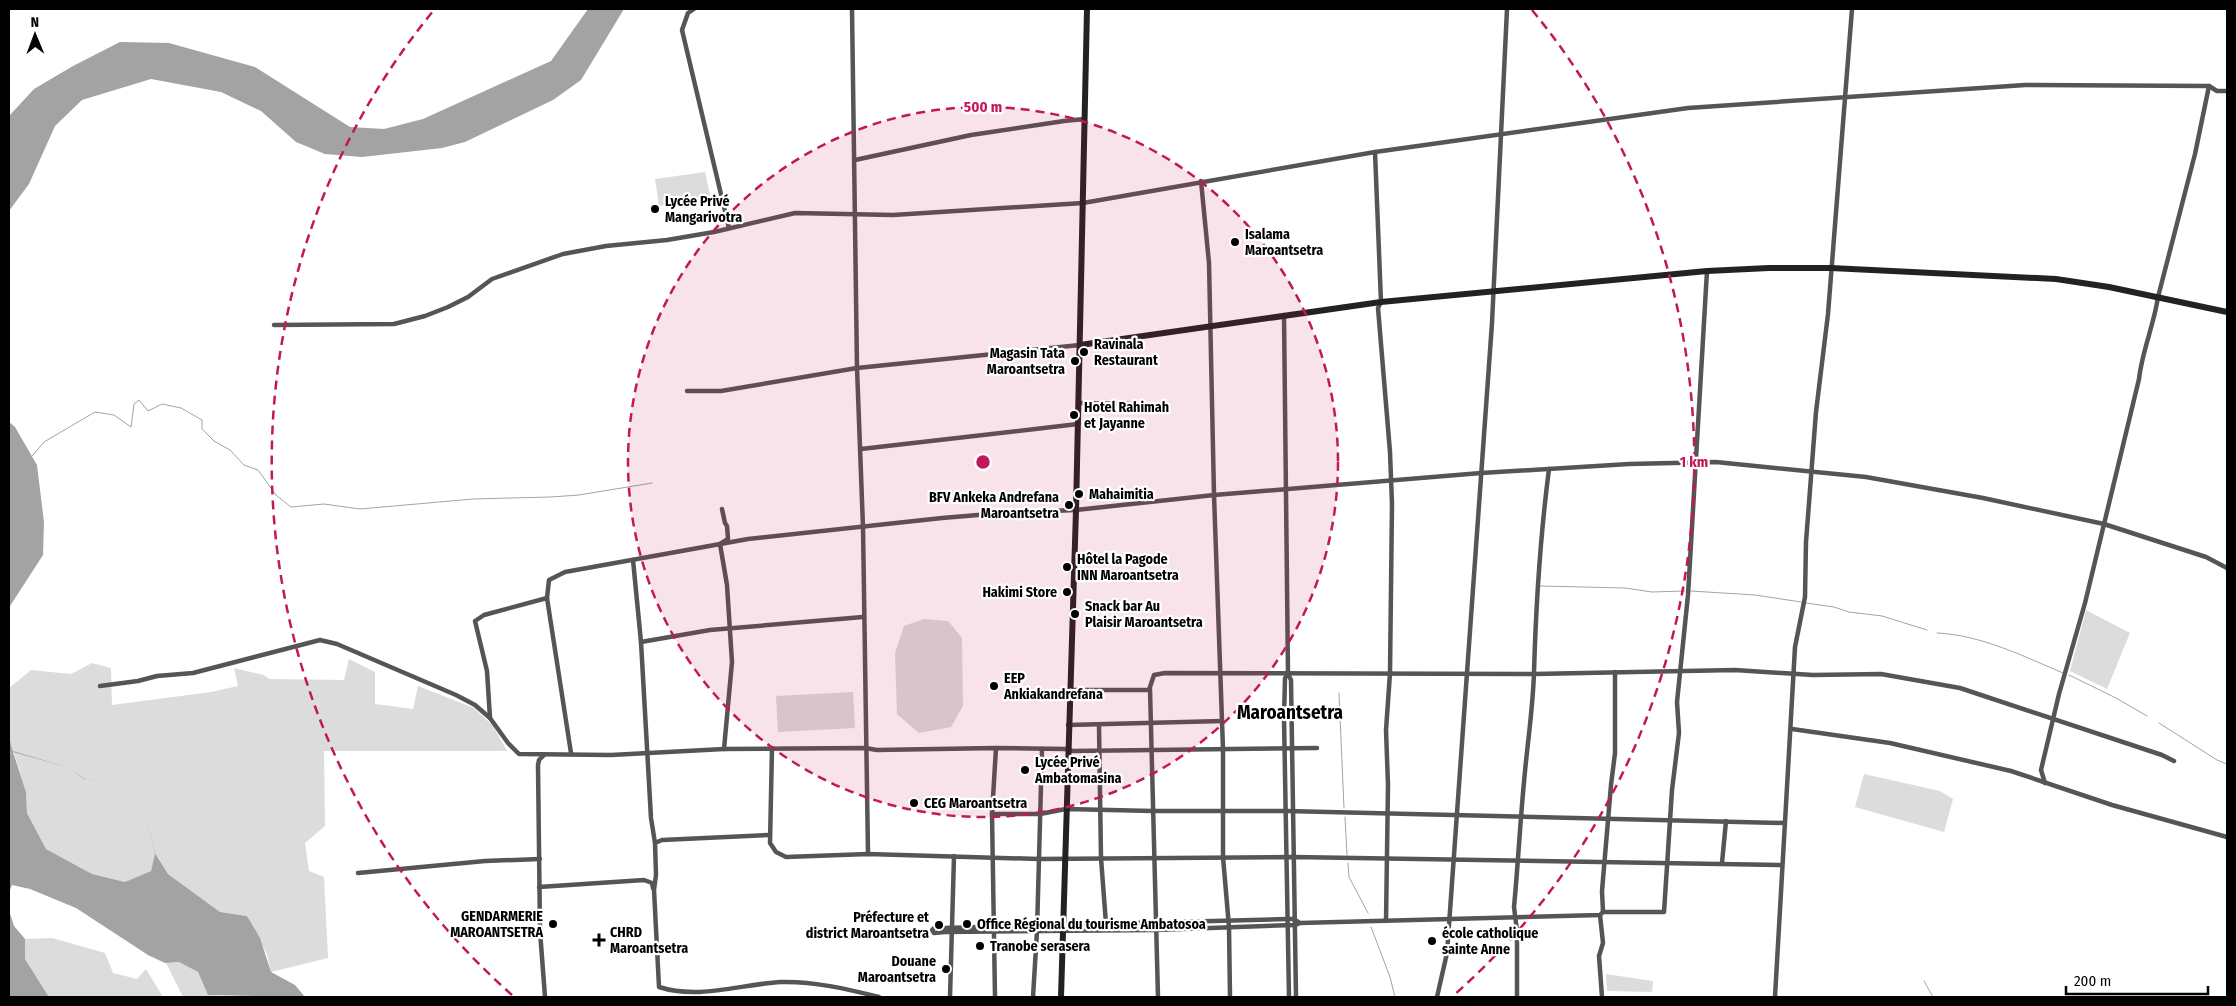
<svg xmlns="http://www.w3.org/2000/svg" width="2236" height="1006" font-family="'Fira Sans Condensed',sans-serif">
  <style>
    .green { fill: #dcdcdc }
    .water { fill: #a3a3a3; fill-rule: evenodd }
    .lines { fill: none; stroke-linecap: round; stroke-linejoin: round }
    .stream { stroke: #a3a3a3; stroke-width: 1 }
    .street { stroke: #555; stroke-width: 4.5 }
    .secondary { stroke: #222; stroke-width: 6 }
    .ring { fill: none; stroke: #c2185b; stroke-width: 2.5; stroke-dasharray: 9 6 }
    .poi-dot { fill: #000; stroke: #fff; stroke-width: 2 }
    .labels { text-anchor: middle; stroke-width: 4.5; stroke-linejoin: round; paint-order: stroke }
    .poi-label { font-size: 14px; font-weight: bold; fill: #000; stroke: #fff; text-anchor: start }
    .district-label { font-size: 19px; font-weight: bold; fill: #000; stroke: #fff }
    .centre { fill: #c2185b; stroke: #fff; stroke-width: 2.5 }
    .ring-label { font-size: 15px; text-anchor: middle; font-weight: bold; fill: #c2185b; stroke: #fff; stroke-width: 4.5; stroke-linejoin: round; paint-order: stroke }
  </style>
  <rect width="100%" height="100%" fill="#fff"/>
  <g class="green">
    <polygon points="705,172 711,199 659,206 655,179"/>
    <polygon points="2086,610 2130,633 2107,689 2070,671"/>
    <polygon points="924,619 948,621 962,638 963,706 951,727 919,733 897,714 895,653 904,626"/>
    <polygon points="349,659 375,672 375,704 413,709 418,686 474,708 493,726 507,751 324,751 325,826 305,843 309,871 324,877 328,958 271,972 267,954 247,916 220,912 168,874 156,854 151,871 125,882 92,874 46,849 27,813 26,792 9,737 9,688 31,670 71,674 92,663 111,668 112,705 211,692 238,686 234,668 264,675 269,679 344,680"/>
    <polygon points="853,692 855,728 778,732 776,696"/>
    <polygon points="1864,774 1940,791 1953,799 1944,832 1855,807"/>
    <polygon points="52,938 105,953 113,973 137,979 146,969 163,997 49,997 25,959 25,939"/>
    <polygon points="179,962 198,972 208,995 234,997 183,997 166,963"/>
    <polygon points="1606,974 1653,981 1652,992 1607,991"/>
  </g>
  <g class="water">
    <polygon points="588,9 624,9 581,80 553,100 465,142 442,148 362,157 325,154 296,142 261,111 221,92 151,79 82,100 55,126 29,184 9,211 9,116 34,89 73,66 120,42 169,43 255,67 350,127 384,129 423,119 551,61"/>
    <polygon points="9,422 15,427 37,465 44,522 43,555 10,606 9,613"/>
    <path d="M9,737L13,751L70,768L85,779L151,787L144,809L155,853L168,874L220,912L247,916L260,938L271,972L295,985L305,997L208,995L198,972L179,962L165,963L148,955L76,908L30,889L12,885L9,893ZM13,752L70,768L84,779L151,787L144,809L155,854L151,871L125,882L92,874L46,849L27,813L26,792Z"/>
    <polygon points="9,910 14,926 25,939 25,959 49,997 9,997"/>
  </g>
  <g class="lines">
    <g class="stream">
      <polyline points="32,456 44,442 95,412 114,415 131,427 134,404 139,400 148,411 162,404 181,408 202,420 202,429 214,441 230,450 244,465 258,470 276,495 291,507 324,504 360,509 473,499 550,497 579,495 652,483"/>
      <polyline points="1539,586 1625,588 1652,592 1685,591"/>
      <polyline points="1691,591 1755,595 1801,602"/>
      <polyline points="1806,603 1834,607 1849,612 1882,616 1927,630"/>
      <path d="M1937,633C1981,635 2023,656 2063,673"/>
      <polyline points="2069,675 2116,698 2147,716"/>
      <polyline points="1339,693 1344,808"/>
      <polyline points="2159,723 2217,760 2227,764"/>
      <polyline points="1345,817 1347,855"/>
      <polyline points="1348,863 1349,877 1368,913"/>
      <polyline points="1371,927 1390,977 1395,997"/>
      <polyline points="1924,981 1933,997"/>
    </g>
    <g class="street">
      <polyline points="694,9 688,13 682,30 729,228"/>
      <polyline points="852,9 857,368 863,527 868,854"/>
      <polyline points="1375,152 1381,302 1378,308 1390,452 1392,504 1390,673 1386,730 1388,785 1386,921"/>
      <polyline points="855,160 971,135 1064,121 1084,119"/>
      <polyline points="1201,181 1209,263 1214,495 1223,749 1223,857 1229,927 1230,997"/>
      <polyline points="1284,315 1288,674 1285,678 1284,718 1289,997"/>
      <polyline points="274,325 394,324 425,316 448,307 468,297 492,279 563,254 606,246 667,240 714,232 795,213 893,215 1083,203 1375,152 1688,108 2025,85 2209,86 2217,91 2227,91"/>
      <polyline points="687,391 721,391 857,368 1080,345"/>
      <polyline points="1078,403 1134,404"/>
      <polyline points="861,449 1078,424"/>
      <polyline points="722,509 725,523 727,526 728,539 720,544 727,585 732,662 724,749"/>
      <polyline points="633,560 641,642 651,818 655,843"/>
      <polyline points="641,642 710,630 863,617"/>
      <polyline points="1288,674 1291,680 1296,997"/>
      <polyline points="100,686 138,681 157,676 193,673 320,640 337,644 456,695 475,705 490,718 508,743 519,754 611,755 724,749 865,748 877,750 996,748 1065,749 1073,751 1317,748"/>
      <polyline points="1150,689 1158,997"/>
      <polyline points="1069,690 1149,690 1154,675 1165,673 1534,674 1735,670 1813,675 1881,674 1960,688 2162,755 2174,761"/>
      <polyline points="490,718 487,671 475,621 484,615 547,598"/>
      <polyline points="1068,725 1222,721"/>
      <polyline points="1099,726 1101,858 1106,924"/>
      <polyline points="1792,729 1890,743 2011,771 2112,805 2227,837"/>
      <polyline points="772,748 770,843 776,852 786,857 868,854 1039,859 1293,857 1782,865"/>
      <polyline points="571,753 547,598 549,580 565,572 748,539 942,518 1002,513 1076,510 1214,495 1481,473 1629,464 1716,462 1866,477 1983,498 2104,524 2206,557 2227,568"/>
      <polyline points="544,755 539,760 538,765 540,931 545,997"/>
      <path d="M2045,783L2041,770L2059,694L2085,603L2139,379C2142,351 2154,325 2158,297L2195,154L2209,86"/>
      <polyline points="992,814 1040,814 1066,809 1153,811 1286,811 1784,823"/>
      <path d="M769,835L662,840L655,843L656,875L654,890L659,987C699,1000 741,984 781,982C813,981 847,989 879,997"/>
      <polyline points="1722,863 1726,821"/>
      <polyline points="358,873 485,861 540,859"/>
      <polyline points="539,887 644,880 652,883 653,888"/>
      <polyline points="1603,912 1602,891 1611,785 1615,753 1615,672"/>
      <polyline points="1600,915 1603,943 1599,956 1602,997"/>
      <polyline points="1300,923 1294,919 1287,919 944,928 936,926 932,930 934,933 945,932 1156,930 1294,925 1300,923 1600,915 1603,912 1664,912 1672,790 1679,733 1677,702 1688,595 1707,271"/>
      <polyline points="950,997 954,856"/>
      <polyline points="995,997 992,814 996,748"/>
      <polyline points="1033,997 1037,931 1042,749"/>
      <polyline points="1437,997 1447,953 1492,323 1507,9"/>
      <path d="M1517,997V931L1514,907C1518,865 1520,824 1524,782C1527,746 1533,709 1534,672C1536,604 1540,538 1549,469"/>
      <polyline points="1775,997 1795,647 1805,597 1806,542 1816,412 1828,314 1852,9"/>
    </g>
    <g class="secondary">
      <polyline points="1080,345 1381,302 1707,271 1769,268 1831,268 2056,279 2109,287 2227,312"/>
      <polyline points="1061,997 1076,510 1087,9"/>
    </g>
  </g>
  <circle cx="983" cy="462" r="355" fill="#c2185b" fill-opacity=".12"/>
  <g class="ring">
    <circle cx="983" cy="462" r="355"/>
    <path d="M512 995A711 711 0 0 1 434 10M1532 10A711 711 0 0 1 1454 995"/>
  </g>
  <g class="poi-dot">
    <circle cx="655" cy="209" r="5"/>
    <circle cx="1235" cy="242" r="5"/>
    <circle cx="1084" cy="352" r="5"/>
    <circle cx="1075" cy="361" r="5"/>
    <circle cx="1074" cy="415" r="5"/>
    <circle cx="1079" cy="494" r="5"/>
    <circle cx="1069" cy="505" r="5"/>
    <circle cx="1067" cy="567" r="5"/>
    <circle cx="1067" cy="592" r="5"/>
    <circle cx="1075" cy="614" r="5"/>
    <circle cx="994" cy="686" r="5"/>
    <circle cx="1025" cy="770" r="5"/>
    <circle cx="914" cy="803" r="5"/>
    <circle cx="553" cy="924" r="5"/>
    <circle cx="967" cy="924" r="5"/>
    <circle cx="939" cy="925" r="5"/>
    <path d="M596.5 932.5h5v5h5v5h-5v5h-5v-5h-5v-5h5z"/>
    <circle cx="1432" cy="941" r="5"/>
    <circle cx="980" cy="946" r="5"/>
    <circle cx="946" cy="969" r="5"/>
  </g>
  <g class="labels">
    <g class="poi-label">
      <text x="665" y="206">Lycée Privé<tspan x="665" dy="16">Mangarivotra</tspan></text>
      <text x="1245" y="239">Isalama<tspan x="1245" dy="16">Maroantsetra</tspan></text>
      <text x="1094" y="349">Ravinala<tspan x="1094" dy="16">Restaurant</tspan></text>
      <text x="1065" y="358" text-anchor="end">Magasin Tata<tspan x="1065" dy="16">Maroantsetra</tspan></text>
      <text x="1084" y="412">Hotel Rahimah<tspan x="1084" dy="16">et Jayanne</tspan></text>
      <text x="1089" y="499">Mahaimitia</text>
      <text x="1059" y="502" text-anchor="end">BFV Ankeka Andrefana<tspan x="1059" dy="16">Maroantsetra</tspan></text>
      <text x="1077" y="564">Hôtel la Pagode<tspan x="1077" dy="16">INN Maroantsetra</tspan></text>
      <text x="1057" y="597" text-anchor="end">Hakimi Store</text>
      <text x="1085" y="611">Snack bar Au<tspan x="1085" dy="16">Plaisir Maroantsetra</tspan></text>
      <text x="1004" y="683">EEP<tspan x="1004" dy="16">Ankiakandrefana</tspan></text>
      <text x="1035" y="767">Lycée Privé<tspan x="1035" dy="16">Ambatomasina</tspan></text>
      <text x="924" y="808">CEG Maroantsetra</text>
      <text x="543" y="921" text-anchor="end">GENDARMERIE<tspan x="543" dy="16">MAROANTSETRA</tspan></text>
      <text x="929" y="922" text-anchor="end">Préfecture et<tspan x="929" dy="16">district Maroantsetra</tspan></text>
      <text x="977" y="929">Office Régional du tourisme Ambatosoa</text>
      <text x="610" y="937">CHRD<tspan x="610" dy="16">Maroantsetra</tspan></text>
      <text x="1442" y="938">école catholique<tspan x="1442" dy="16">sainte Anne</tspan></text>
      <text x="990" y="951">Tranobe serasera</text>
      <text x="936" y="966" text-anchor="end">Douane<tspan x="936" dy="16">Maroantsetra</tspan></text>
    </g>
    <g class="district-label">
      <text x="1290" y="719">Maroantsetra</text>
    </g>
  </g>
  <circle cx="983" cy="462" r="8" class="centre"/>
  <g class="ring-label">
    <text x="983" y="112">500 m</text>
    <text x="1694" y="467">1 km</text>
  </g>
  <rect width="2236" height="1006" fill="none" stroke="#000000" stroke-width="20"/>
  <g transform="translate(35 35) rotate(359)" stroke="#ffffff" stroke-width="4" paint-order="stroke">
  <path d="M0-4L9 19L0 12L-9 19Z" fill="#000000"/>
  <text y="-8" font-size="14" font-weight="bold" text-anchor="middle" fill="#000000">N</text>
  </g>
  <path d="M2066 986v8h142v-8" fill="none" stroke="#000000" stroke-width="2.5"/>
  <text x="2074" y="986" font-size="15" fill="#000000" stroke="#ffffff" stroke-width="4" paint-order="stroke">200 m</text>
</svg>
